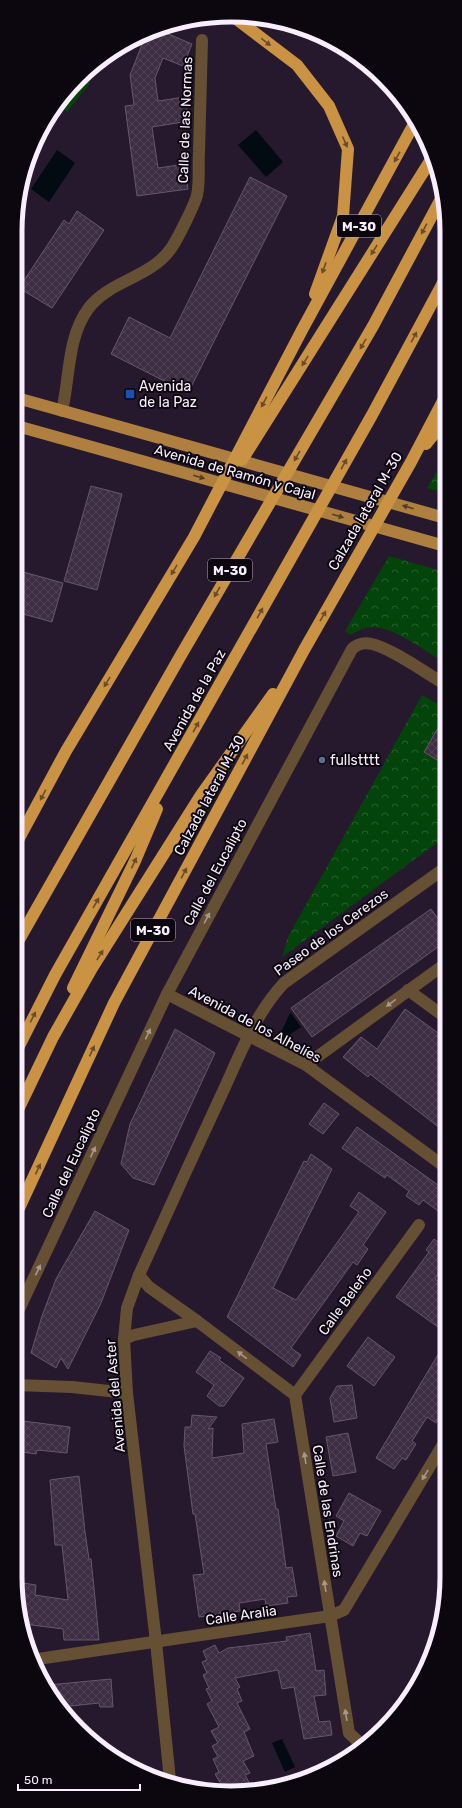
<svg xmlns="http://www.w3.org/2000/svg" width="462" height="1808" font-family="Rubik,sans-serif">
  <style>
    .park { fill: url(#park-crowns) }
    .pitch { fill: #024409 }
    .water { fill: #010b11 }
    .building { fill: url(#building-cross-hatch); stroke: #67556c }
    .lines { fill: none; stroke-linecap: round; stroke-linejoin: round }
    .minor { stroke: #665033; stroke-width: 12 }
    .major { stroke: #ae7f3f; stroke-width: 12 }
    .highway { stroke: #ca9243; stroke-width: 12 }
    .oneway { fill: #6b4c29 }
    .oneway2 { fill: #553d25 }
    .oneway3 { fill: #a8978e }
    .transit-dot { fill: #1a4fb4; stroke: #0c070f; stroke-width: 1.5 }
    .service-dot { fill: #5c6f8a; stroke: #0c070f; stroke-width: 1.5 }
    .labels { text-anchor: middle; stroke-width: 4; stroke-linejoin: round; paint-order: stroke }
    .shield { fill: #0c070f; stroke: #b1a9b6; stroke-width: 1 }
    .shield-label { font-size: 13px; font-weight: bold; fill: #f8eefd }
    .street-label { font-size: 14px; fill: #f8eefd; stroke: #0c070f }
    .poi-label { font-size: 14px; fill: #f8eefd; stroke: #0c070f; text-anchor: start }
    .rim { fill: none; stroke: #f8eefd; stroke-width: 5 }
  </style>
  <defs>
    <pattern id="park-crowns" width="20" height="18" patternUnits="userSpaceOnUse"><rect width="20" height="18" fill="#024409"/><path d="M2 6a3 3 0 1 1 6 0M12 15a3 3 0 1 1 6 0" fill="none" stroke="#285f2e"/></pattern>
    <pattern id="building-cross-hatch" width="8" height="8" patternUnits="userSpaceOnUse"><rect width="8" height="8" fill="#3e2e43"/><path d="M0 0l8 8M0 8l8-8" fill="none" stroke="#514256"/></pattern>
  </defs>
  <rect width="100%" height="100%" fill="#26192d"/>
  <g class="park">
    <polygon points="445,458 445,493 427,488"/>
    <path d="M389,556L445,572V663C425,651 396,628 373,627C365,627 357,631 350,635L345,631Z"/>
    <polygon points="422,695 445,708 445,716 424,752 444,764 445,762 445,837 282,957 288,937"/>
  </g>
  <polygon class="pitch" points="83,78 90,83 67,112 59,105"/>
  <g class="water">
    <polygon points="256,130 283,162 266,177 238,145"/>
    <polygon points="57,150 75,163 49,202 31,189"/>
    <polygon points="291,1013 301,1027 285,1038 280,1035 289,1015"/>
    <polygon points="282,1739 295,1767 285,1772 272,1743"/>
  </g>
  <g class="building">
    <polygon points="159,30 192,44 183,66 163,58 155,78 158,101 185,97 189,121 152,127 158,168 185,164 188,189 137,196 125,106 134,105 130,75 145,37"/>
    <polygon points="250,177 287,196 188,393 111,354 129,317 170,338"/>
    <polygon points="77,211 104,230 52,308 19,288 64,220 69,224"/>
    <polygon points="91,486 122,494 97,590 64,581"/>
    <polygon points="16,570 63,583 52,622 16,612"/>
    <polygon points="445,716 445,765 424,752"/>
    <polygon points="431,909 445,928 445,942 312,1037 291,1008"/>
    <polygon points="405,1009 445,1038 445,1132 370,1074 368,1077 343,1057 361,1037 377,1049"/>
    <polygon points="175,1029 215,1053 154,1185 133,1178 121,1164 130,1124"/>
    <polygon points="324,1103 339,1114 323,1134 309,1124"/>
    <polygon points="357,1127 445,1190 445,1216 423,1200 419,1205 406,1196 409,1191 387,1175 385,1178 342,1148"/>
    <polygon points="311,1154 332,1169 273,1288 296,1300 359,1212 350,1206 359,1192 386,1212 363,1245 368,1249 357,1265 353,1262 291,1348 301,1355 293,1367 227,1317 304,1161 307,1162"/>
    <polygon points="95,1211 129,1230 101,1303 68,1369 61,1358 56,1368 31,1353 42,1316 56,1279"/>
    <polygon points="434,1239 445,1247 445,1264 435,1279 445,1286 445,1332 396,1297 429,1252 426,1250"/>
    <polygon points="368,1337 395,1357 374,1386 347,1366"/>
    <polygon points="445,1343 445,1407 436,1423 427,1417 412,1441 416,1444 406,1460 402,1458 394,1469 376,1458"/>
    <polygon points="210,1351 221,1358 219,1360 244,1378 224,1406 219,1406 207,1396 214,1385 196,1372"/>
    <polygon points="352,1385 357,1418 334,1422 330,1398 337,1386"/>
    <polygon points="192,1415 217,1417 208,1429 213,1428 212,1458 244,1453 242,1424 274,1419 278,1442 266,1444 276,1509 278,1509 286,1568 292,1567 297,1596 287,1597 288,1603 266,1606 265,1599 239,1603 240,1611 199,1617 193,1575 204,1574 195,1514 193,1514 184,1446 185,1427 191,1427"/>
    <polygon points="15,1420 70,1427 67,1453 37,1450 36,1454 22,1452 23,1447 15,1446"/>
    <polygon points="348,1433 356,1472 333,1476 326,1437"/>
    <polygon points="79,1476 85,1532 89,1559 91,1559 95,1598 99,1640 64,1640 63,1629 24,1624 20,1603 23,1583 36,1585 35,1595 68,1600 62,1545 55,1545 50,1480"/>
    <polygon points="349,1493 381,1511 367,1536 360,1533 353,1546 336,1536 344,1521 336,1516"/>
    <polygon points="310,1633 316,1671 324,1670 326,1695 314,1696 319,1722 330,1721 332,1735 304,1739 294,1687 282,1689 278,1670 235,1678 240,1687 237,1689 242,1701 237,1703 250,1729 244,1732 254,1756 243,1761 250,1773 245,1775 252,1788 225,1791 215,1774 219,1772 213,1759 218,1757 212,1746 218,1743 211,1731 219,1727 207,1704 212,1701 206,1689 209,1688 203,1675 207,1673 202,1662 207,1660 203,1651 215,1645 219,1653 228,1648 287,1641 286,1637"/>
    <polygon points="111,1679 113,1707 100,1707 99,1703 61,1707 48,1685"/>
  </g>
  <g class="lines">
    <g class="minor">
      <path d="M62,411C70,377 67,338 88,309C109,280 152,278 172,247C178,238 195,204 197,195C200,183 198,165 199,152C200,115 201,78 202,40"/>
      <polyline points="408,990 445,1017"/>
      <polyline points="167,994 306,1065 445,1167"/>
      <polyline points="306,1065 445,964"/>
      <polyline points="139,1275 149,1287 197,1321 295,1395 349,1733 364,1747"/>
      <path d="M15,1318L167,994L352,649C358,643 364,642 372,644C391,648 427,674 445,684"/>
      <polyline points="124,1339 134,1335 197,1321"/>
      <polyline points="15,1385 72,1387 127,1393"/>
      <polyline points="295,1395 419,1225"/>
      <polyline points="31,1660 330,1616 344,1610 445,1441"/>
      <path d="M170,1780L156,1642L127,1393L124,1339L127,1308L139,1275C165,1217 192,1158 219,1100C238,1060 253,1016 284,983L445,868"/>
    </g>
    <g class="major">
      <polyline points="17,398 445,518"/>
      <polyline points="17,426 445,546"/>
    </g>
    <g class="highway">
      <polyline points="235,18 297,65 329,106 348,149 343,216 315,294"/>
      <polyline points="323,36 330,40"/>
      <polyline points="426,444 445,421"/>
      <polyline points="242,460 432,158"/>
      <polyline points="16,844 66,751 194,537 302,330 415,122"/>
      <polyline points="16,945 181,655 373,326 443,195"/>
      <polyline points="73,988 135,861 157,809"/>
      <polyline points="16,1052 55,975 372,415 445,279"/>
      <polyline points="16,1114 53,1037 92,968 201,795 273,694"/>
      <polyline points="15,1217 114,1003 304,650 411,462 445,397"/>
    </g>
  </g>
  <defs><path id="oneway-solid" d="M-6-.8H1V-3.2L6.5 0L1 3.2V.8H-6Z"/></defs>
  <g class="oneway">
    <use href="#oneway-solid" transform="translate(266 42) rotate(37)"/>
    <use href="#oneway-solid" transform="translate(345 142) rotate(66)"/>
    <use href="#oneway-solid" transform="translate(397 157) rotate(119)"/>
    <use href="#oneway-solid" transform="translate(424 229) rotate(118)"/>
    <use href="#oneway-solid" transform="translate(374 250) rotate(122)"/>
    <use href="#oneway-solid" transform="translate(324 268) rotate(110)"/>
    <use href="#oneway-solid" transform="translate(414 337) rotate(-62)"/>
    <use href="#oneway-solid" transform="translate(363 344) rotate(120)"/>
    <use href="#oneway-solid" transform="translate(305 361) rotate(122)"/>
    <use href="#oneway-solid" transform="translate(264 402) rotate(118)"/>
    <use href="#oneway-solid" transform="translate(297 456) rotate(120)"/>
    <use href="#oneway-solid" transform="translate(344 464) rotate(-61)"/>
    <use href="#oneway-solid" transform="translate(174 570) rotate(121)"/>
    <use href="#oneway-solid" transform="translate(217 592) rotate(120)"/>
    <use href="#oneway-solid" transform="translate(260 613) rotate(-61)"/>
    <use href="#oneway-solid" transform="translate(323 616) rotate(-60)"/>
    <use href="#oneway-solid" transform="translate(107 682) rotate(121)"/>
    <use href="#oneway-solid" transform="translate(196 727) rotate(-61)"/>
    <use href="#oneway-solid" transform="translate(245 759) rotate(-62)"/>
    <use href="#oneway-solid" transform="translate(43 795) rotate(118)"/>
    <use href="#oneway-solid" transform="translate(134 863) rotate(-65)"/>
    <use href="#oneway-solid" transform="translate(184 873) rotate(-62)"/>
    <use href="#oneway-solid" transform="translate(96 903) rotate(-60)"/>
    <use href="#oneway-solid" transform="translate(100 955) rotate(-58)"/>
    <use href="#oneway-solid" transform="translate(33 1017) rotate(-63)"/>
    <use href="#oneway-solid" transform="translate(92 1051) rotate(-65)"/>
    <use href="#oneway-solid" transform="translate(38 1169) rotate(-65)"/>
  </g>
  <g class="oneway2">
    <use href="#oneway-solid" transform="translate(199 477) rotate(16)"/>
    <use href="#oneway-solid" transform="translate(408 507) rotate(-164)"/>
    <use href="#oneway-solid" transform="translate(338 516) rotate(16)"/>
  </g>
  <g class="oneway3">
    <use href="#oneway-solid" transform="translate(207 918) rotate(-62)"/>
    <use href="#oneway-solid" transform="translate(391 1003) rotate(144)"/>
    <use href="#oneway-solid" transform="translate(148 1034) rotate(-65)"/>
    <use href="#oneway-solid" transform="translate(93 1152) rotate(-65)"/>
    <use href="#oneway-solid" transform="translate(38 1270) rotate(-65)"/>
    <use href="#oneway-solid" transform="translate(242 1355) rotate(-143)"/>
    <use href="#oneway-solid" transform="translate(305 1458) rotate(-99)"/>
    <use href="#oneway-solid" transform="translate(425 1475) rotate(121)"/>
    <use href="#oneway-solid" transform="translate(325 1586) rotate(-99)"/>
    <use href="#oneway-solid" transform="translate(346 1715) rotate(-99)"/>
  </g>
  <rect class="transit-dot" x="125" y="389" width="10" height="10" rx="2"/>
  <circle class="service-dot" cx="322" cy="760" r="4"/>
  <g class="labels">
    <g class="shield">
      <rect x="337" y="215" width="44" height="22" rx="3"/>
      <rect x="208" y="559" width="44" height="22" rx="3"/>
      <rect x="131" y="919" width="44" height="22" rx="3"/>
    </g>
    <g class="shield-label">
      <text x="359" y="231">M-30</text>
      <text x="230" y="575">M-30</text>
      <text x="153" y="935">M-30</text>
    </g>
    <g class="street-label">
      <text transform="translate(185 120) rotate(-88)" y="5">Calle de las Normas</text>
      <text transform="translate(235 472) rotate(16)" y="5">Avenida de Ramón y Cajal</text>
      <text transform="translate(365 511) rotate(-60)" y="5">Calzada lateral M-30</text>
      <text transform="translate(194 700) rotate(-61)" y="5">Avenida de la Paz</text>
      <text transform="translate(209 795) rotate(-62)" y="5">Calzada lateral M-30</text>
      <text transform="translate(215 872) rotate(-62)" y="5">Calle del Eucalipto</text>
      <text transform="translate(331 932) rotate(-36)" y="5">Paseo de los Cerezos</text>
      <text transform="translate(255 1024) rotate(28)" y="5">Avenida de los Alhelíes</text>
      <text transform="translate(71 1163) rotate(-65)" y="5">Calle del Eucalipto</text>
      <text transform="translate(345 1301) rotate(-54)" y="5">Calle Beleño</text>
      <text transform="translate(115 1396) rotate(-95)" y="5">Avenida del Aster</text>
      <text transform="translate(328 1511) rotate(81)" y="5">Calle de las Endrinas</text>
      <text transform="translate(241 1615) rotate(-8)" y="5">Calle Aralia</text>
    </g>
    <g class="poi-label">
      <text x="139" y="391">Avenida<tspan x="139" dy="16">de la Paz</tspan></text>
      <text x="330" y="765">fullstttt</text>
    </g>
  </g>
  <path d="M0 0H462V1808H0ZM231 22H231A209 209 0 0 1 440 231V1577A209 209 0 0 1 231 1786H231A209 209 0 0 1 22 1577V231A209 209 0 0 1 231 22Z" fill="#0c070f" fill-rule="evenodd"/>
  <path class="rim" d="M231 22H231A209 209 0 0 1 440 231V1577A209 209 0 0 1 231 1786H231A209 209 0 0 1 22 1577V231A209 209 0 0 1 231 22Z"/>
  <path d="M18 1784v6h122v-6" fill="none" stroke="#f8eefd" stroke-width="2"/>
  <text x="24" y="1784" font-size="12" fill="#f8eefd" stroke="#0c070f" stroke-width="3" paint-order="stroke">50 m</text>
</svg>
